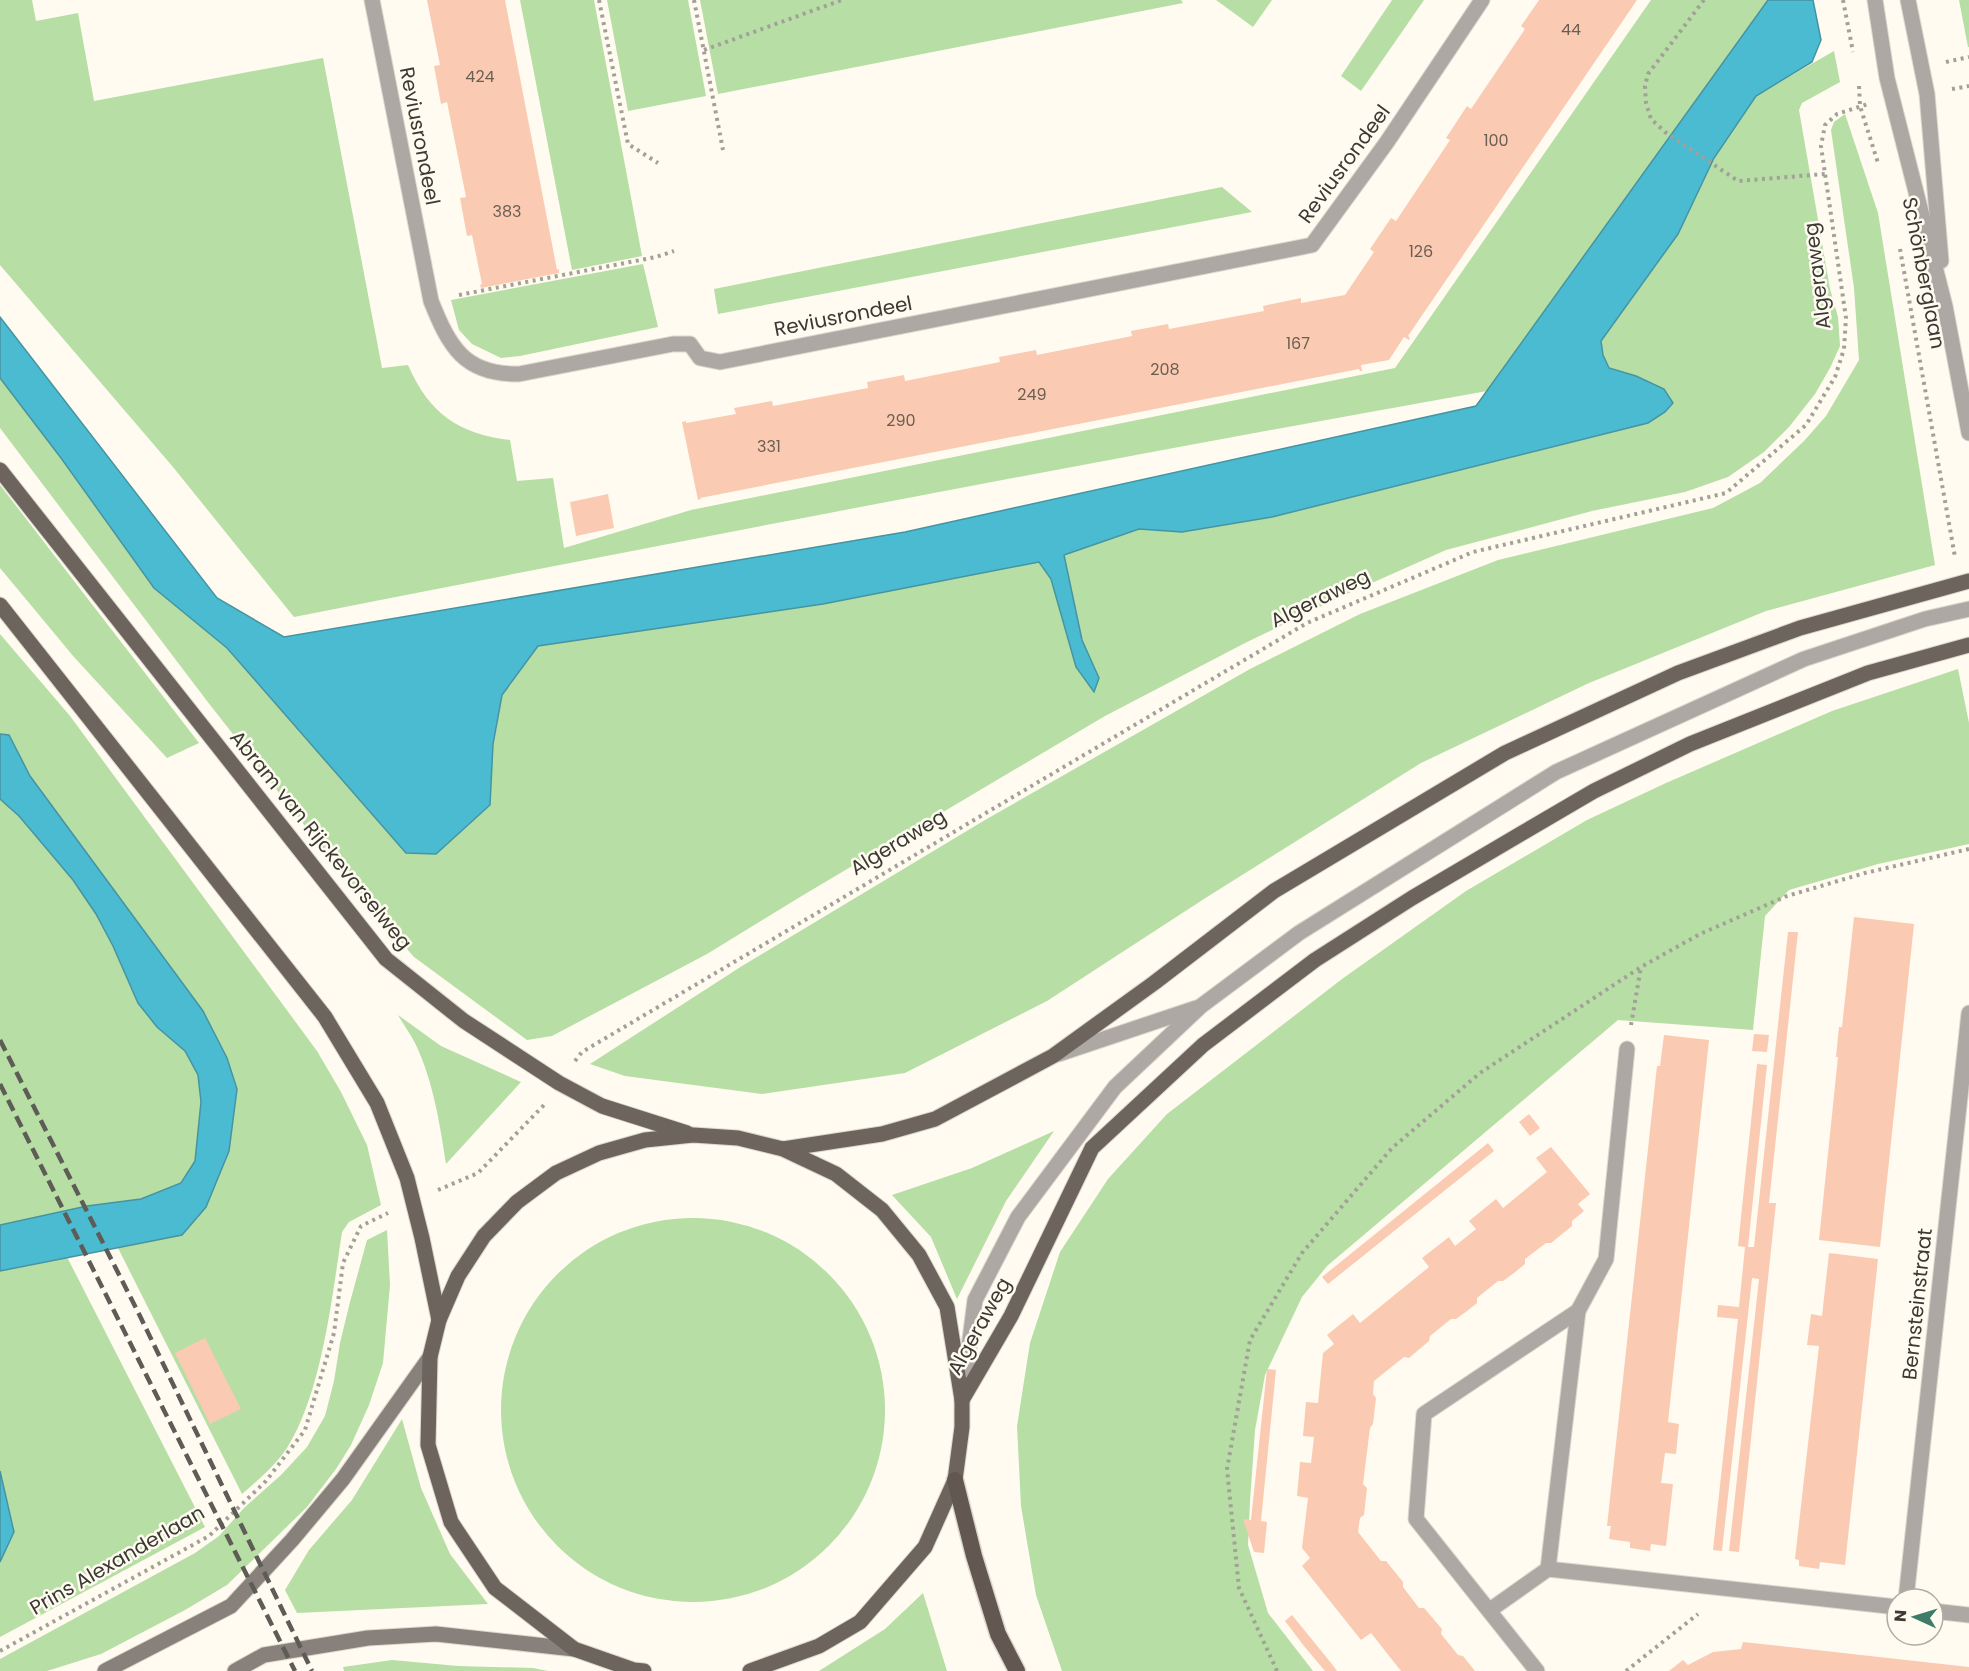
<svg xmlns="http://www.w3.org/2000/svg" width="1969" height="1671" font-family="Poppins,sans-serif">
  <style>
    .green { fill: #b6dea5 }
    .water { fill: #4bbbd1; stroke: #4694a2; stroke-width: 1.5 }
    .building { fill: #facbb2 }
    .lines { fill: none; stroke-linecap: round; stroke-linejoin: round }
    .service-casing { stroke: #dcd8ce; stroke-width: 17 }
    .minor-casing { stroke: #dcd8ce; stroke-width: 17 }
    .tertiary-casing { stroke: #dcd8ce; stroke-width: 17 }
    .secondary-casing { stroke: #dcd8ce; stroke-width: 17 }
    .primary-casing { stroke: #dcd8ce; stroke-width: 17 }
    .trunk-casing { stroke: #dcd8ce; stroke-width: 19 }
    .path { stroke: #a3a098; stroke-width: 4; stroke-dasharray: 3 4.5; stroke-linecap: butt }
    .service { stroke: #ada8a4; stroke-width: 15 }
    .minor { stroke: #ada8a4; stroke-width: 15 }
    .tertiary { stroke: #ada8a4; stroke-width: 15 }
    .secondary { stroke: #88807b; stroke-width: 15 }
    .primary { stroke: #6d645d; stroke-width: 15 }
    .trunk { stroke: #625851; stroke-width: 16 }
    .rail { stroke: #5e5c56; stroke-width: 4.5; stroke-dasharray: 12 6; stroke-linecap: butt }
    .labels { text-anchor: middle; stroke-width: 5; stroke-linejoin: round; paint-order: stroke }
    .number-label { font-size: 16px; fill: #6a5e53 }
    .street-label { font-size: 20px; fill: #3a3933; stroke: #fffbf0 }
  </style>
  <rect width="100%" height="100%" fill="#fffbf0"/>
  <g class="green">
    <path d="M0,0H32L36,21L78,13L94,101L323,58L382,368L408,365C429,413 458,434 510,440L517,481L553,478L564,548L691,510L1395,368L1651,0H1768L1504,381L1487,391C1088,462 691,539 294,617L173,467L0,265Z"/>
    <polygon points="520,0 594,0 642,256 572,270"/>
    <polygon points="607,0 688,0 706,96 628,111"/>
    <polygon points="700,0 1181,0 1183,3 718,94"/>
    <polygon points="1216,0 1272,0 1253,27"/>
    <polygon points="1392,0 1424,0 1361,91 1341,76"/>
    <polygon points="1959,0 1969,0 1969,47 1968,47"/>
    <polygon points="1834,51 1840,82 1802,103 1799,110 1830,289 1838,317 1840,346 1830,368 1815,394 1789,427 1764,452 1728,477 1685,492 1592,511 1446,550 1338,598 1245,643 1105,716 805,894 707,954 552,1036 527,1040 414,957 349,882 207,701 0,428 0,375 255,679 406,853 436,854 493,744 502,695 538,646 1039,562 1051,579 1076,667 1099,678 1082,640 1063,555 1139,529 1182,532 1272,517 1648,423 1636,376 1609,368 1603,355 1601,341 1678,234 1714,158 1756,96"/>
    <polygon points="1845,114 1878,213 1935,565 1766,611 1589,683 1421,763 1207,897 1047,1001 905,1073 762,1094 625,1076 590,1064 742,966 985,820 1250,669 1360,614 1498,560 1713,508 1760,483 1804,441 1826,416 1859,360 1854,288 1831,130 1834,122"/>
    <polygon points="1222,187 1252,212 718,314 714,289"/>
    <polygon points="643,264 658,327 520,356 501,358 472,344 459,330 451,300"/>
    <polygon points="0,485 199,743 167,758 74,657 0,568"/>
    <path d="M0,634L70,716L317,1051L341,1092L367,1145L381,1205L349,1222L342,1232C332,1297 322,1392 287,1448C275,1466 258,1480 242,1494L118,1248L182,1235L206,1207L229,1151L231,1123L30,776L9,736L0,734Z"/>
    <polygon points="1958,669 1969,723 1969,844 1878,864 1789,890 1765,916 1753,1030 1618,1020 1327,1266 1302,1297 1265,1375 1255,1430 1250,1501 1248,1545 1268,1613 1313,1671 1062,1671 1036,1595 1021,1506 1017,1426 1030,1343 1060,1252 1108,1179 1167,1114 1342,979 1466,891 1587,820 1666,783 1832,711"/>
    <polygon points="0,799 19,816 73,880 96,914 113,946 138,1003 157,1027 185,1051 198,1075 201,1102 195,1161 181,1183 141,1199 87,1206 0,1225"/>
    <path d="M398,1015L441,1046L521,1082L446,1164C440,1124 433,1080 415,1043C410,1033 403,1024 398,1015Z"/>
    <polygon points="1054,1131 1006,1201 957,1299 931,1237 892,1195 972,1168"/>
    <circle cx="693" cy="1410" r="192"/>
    <polygon points="387,1230 390,1285 383,1363 369,1405 351,1445 336,1469 307,1507 227,1585 185,1610 101,1654 47,1671 0,1671 0,1659 195,1553 219,1536 244,1508 281,1475 307,1447 325,1416 334,1381 340,1343 350,1302 367,1240"/>
    <polygon points="67,1257 205,1527 0,1637 0,1562 14,1532 0,1471 0,1271"/>
    <polygon points="402,1419 421,1488 450,1554 488,1604 297,1613 285,1590 309,1550 352,1500"/>
    <polygon points="923,1593 947,1671 819,1671 885,1629"/>
    <polygon points="392,1660 458,1666 533,1668 548,1671 344,1671 343,1667"/>
  </g>
  <g class="water">
    <polygon points="1768,0 1813,0 1821,40 1812,62 1756,96 1714,158 1678,234 1601,341 1603,355 1609,368 1636,376 1664,389 1673,403 1665,412 1648,423 1272,517 1182,532 1139,529 1064,555 1082,640 1099,678 1094,692 1076,667 1051,579 1039,562 823,604 538,646 502,695 493,744 490,805 436,854 406,853 227,648 154,588 61,458 0,378 0,317 217,598 284,637 905,532 1476,406"/>
    <polygon points="0,734 9,735 30,776 203,1011 227,1058 237,1089 229,1151 206,1207 182,1235 0,1271 0,1225 87,1206 141,1199 181,1183 195,1161 201,1102 198,1075 185,1051 157,1027 138,1003 113,946 96,914 73,880 19,816 0,799"/>
    <polygon points="0,1471 14,1532 0,1562"/>
  </g>
  <g class="building">
    <polygon points="427,0 505,0 557,270 559,269 559,273 481,288 480,285 482,284 472,235 467,236 460,198 466,197 447,102 441,104 434,66 440,65"/>
    <polygon points="1539,0 1637,0 1408,336 1410,338 1409,340 1404,337 1389,360 1361,365 1362,371 1360,371 1359,369 700,498 701,499 698,500 682,422 686,421 686,423 736,414 734,408 772,401 773,406 868,388 867,382 904,375 905,381 1000,362 999,357 1036,350 1037,355 1132,336 1131,331 1168,324 1169,329 1264,311 1263,306 1301,298 1301,303 1345,295 1374,252 1370,249 1391,218 1396,221 1450,140 1446,138 1467,106 1471,109 1525,29 1521,26"/>
    <polygon points="608,494 614,528 576,536 570,502"/>
    <polygon points="1854,917 1914,924 1880,1247 1819,1240 1838,1057 1836,1057 1839,1027 1842,1027"/>
    <polygon points="1788,932 1798,932 1769,1203 1776,1203 1739,1552 1729,1551 1759,1279 1752,1278 1722,1551 1713,1550 1738,1319 1717,1317 1718,1305 1739,1307 1745,1247 1738,1246 1757,1064 1767,1065 1748,1247 1754,1247"/>
    <polygon points="1754,1034 1769,1035 1767,1052 1752,1051"/>
    <polygon points="1664,1035 1709,1040 1668,1422 1679,1424 1676,1454 1665,1453 1661,1483 1673,1484 1666,1546 1651,1544 1650,1551 1630,1548 1630,1542 1609,1539 1611,1526 1607,1526 1657,1066 1660,1066"/>
    <polygon points="1529,1114 1540,1128 1530,1136 1519,1122"/>
    <polygon points="1488,1143 1494,1151 1328,1284 1322,1277"/>
    <polygon points="1551,1147 1590,1194 1578,1204 1584,1211 1572,1221 1572,1226 1551,1243 1546,1243 1525,1259 1525,1264 1514,1273 1503,1281 1498,1281 1477,1298 1477,1303 1467,1311 1456,1319 1451,1319 1430,1336 1429,1341 1409,1358 1404,1357 1374,1381 1373,1394 1376,1398 1373,1424 1370,1428 1363,1484 1367,1488 1364,1515 1360,1518 1358,1532 1381,1561 1386,1561 1395,1572 1403,1582 1403,1587 1419,1608 1424,1608 1442,1629 1441,1634 1450,1645 1458,1655 1463,1656 1475,1671 1401,1671 1371,1633 1361,1640 1302,1566 1310,1558 1302,1548 1308,1498 1297,1496 1300,1462 1311,1463 1314,1437 1303,1436 1306,1402 1318,1403 1323,1353 1334,1344 1327,1335 1353,1314 1360,1323 1429,1267 1422,1258 1449,1237 1455,1246 1476,1229 1469,1221 1496,1199 1503,1208 1547,1172 1536,1158"/>
    <polygon points="1829,1253 1878,1259 1845,1565 1820,1562 1819,1569 1799,1566 1799,1560 1795,1559 1819,1346 1807,1345 1811,1314 1822,1316"/>
    <polygon points="205,1338 241,1409 210,1424 175,1353"/>
    <polygon points="1267,1369 1276,1370 1261,1521 1267,1522 1264,1553 1254,1552 1243,1519 1251,1520"/>
    <polygon points="1292,1615 1331,1663 1337,1671 1325,1671 1304,1646 1285,1621"/>
    <polygon points="1743,1642 1969,1667 1969,1671 1669,1671 1683,1660 1688,1665 1713,1652 1741,1649"/>
  </g>
  <g class="lines">
    <defs>
      <g id="service">
        <polyline points="1059,1054 1196,1008"/>
        <polyline points="963,1394 975,1300 1018,1217 1115,1087 1201,1006 1299,933 1556,772 1804,659 1925,619 1969,609"/>
      </g>
      <g id="minor">
        <path d="M372,0L431,301C449,346 464,375 519,374L673,344H690L700,358L720,362L1312,245L1387,142L1482,0"/>
        <polyline points="1548,1569 1578,1311 1606,1259 1627,1049"/>
        <polyline points="1906,1599 1969,1013"/>
        <polyline points="1490,1610 1548,1569 1897,1607"/>
        <polyline points="1933,1611 1969,1615"/>
        <polyline points="1537,1671 1416,1519 1424,1414 1578,1311"/>
      </g>
      <g id="tertiary">
        <polyline points="1875,0 1887,78 1945,306 1969,433"/>
        <polyline points="1908,0 1927,94 1941,261"/>
      </g>
      <g id="secondary">
        <polyline points="105,1671 231,1606 292,1540 343,1479 430,1357"/>
        <polyline points="235,1671 264,1655 368,1638 436,1634 574,1649"/>
      </g>
      <g id="primary">
        <polyline points="0,470 386,959 464,1021 559,1083 602,1106 687,1133"/>
        <polyline points="0,605 325,1017 377,1103 407,1178 422,1238 439,1320"/>
        <polyline points="783,1149 882,1134 935,1119 1053,1056 1154,983 1274,891 1505,753 1678,673 1800,628 1969,581"/>
        <polyline points="962,1400 1011,1316 1092,1148 1203,1045 1315,960 1412,898 1524,832 1594,791 1690,744 1868,673 1969,645"/>
        <polyline points="644,1671 634,1670 574,1649 495,1588 451,1522 428,1445 430,1357 439,1320 458,1276 484,1236 517,1202 556,1173 599,1153 645,1140 693,1135 738,1138 783,1149 836,1174 882,1210 919,1255 947,1307 962,1400 962,1427 955,1480 925,1547 860,1622 819,1646 750,1671"/>
      </g>
      <polyline id="trunk" points="955,1480 974,1556 998,1634 1017,1671"/>
    </defs>
    <use href="#service" class="service-casing"/>
    <use href="#minor" class="minor-casing"/>
    <use href="#tertiary" class="tertiary-casing"/>
    <use href="#secondary" class="secondary-casing"/>
    <use href="#primary" class="primary-casing"/>
    <use href="#trunk" class="trunk-casing"/>
    <g class="path">
      <polyline points="599,0 628,144 658,163"/>
      <polyline points="694,0 723,150"/>
      <polyline points="1704,0 1648,74 1645,86 1646,103 1651,119 1665,132 1738,181 1825,174"/>
      <polyline points="1843,0 1853,52"/>
      <polyline points="704,50 842,0"/>
      <polyline points="1946,62 1969,57"/>
      <polyline points="1859,86 1860,106 1878,163"/>
      <polyline points="1952,89 1969,86"/>
      <polyline points="1900,249 1955,557"/>
      <polyline points="459,295 656,257 674,251"/>
      <polyline points="1631,1025 1641,967"/>
      <polyline points="575,1061 582,1052 1307,623 1473,552 1726,493 1806,425 1835,377 1844,349 1846,318 1821,146 1825,125 1837,114 1868,104"/>
      <polyline points="438,1190 478,1173 545,1104"/>
      <polyline points="0,1651 209,1536 266,1481 305,1430 334,1333 343,1263 361,1226 388,1213"/>
      <polyline points="1277,1671 1239,1588 1227,1469 1250,1340 1302,1253 1392,1148 1480,1073 1641,967 1700,934 1787,896 1865,873 1969,849"/>
      <polyline points="1626,1671 1698,1614"/>
    </g>
    <use href="#service" class="service"/>
    <use href="#minor" class="minor"/>
    <use href="#tertiary" class="tertiary"/>
    <use href="#secondary" class="secondary"/>
    <use href="#primary" class="primary"/>
    <use href="#trunk" class="trunk"/>
    <g class="rail">
      <polyline points="0,1040 139,1314 312,1671"/>
      <polyline points="0,1084 295,1671"/>
    </g>
  </g>
  <g class="labels">
    <g class="number-label">
      <text x="1571" y="35">44</text>
      <text x="480" y="82">424</text>
      <text x="1496" y="146">100</text>
      <text x="507" y="217">383</text>
      <text x="1421" y="257">126</text>
      <text x="1298" y="349">167</text>
      <text x="1165" y="375">208</text>
      <text x="1032" y="400">249</text>
      <text x="901" y="426">290</text>
      <text x="769" y="452">331</text>
    </g>
    <g class="street-label">
      <text transform="translate(420 136) rotate(79)" y="7">Reviusrondeel</text>
      <text transform="translate(1344 164) rotate(-54)" y="7">Reviusrondeel</text>
      <text transform="translate(1924 273) rotate(79)" y="7">Schönberglaan</text>
      <text transform="translate(1817 276) rotate(-97)" y="7">Algeraweg</text>
      <text transform="translate(843 316) rotate(-11)" y="7">Reviusrondeel</text>
      <text transform="translate(1320 598) rotate(-26)" y="7">Algeraweg</text>
      <text transform="translate(321 840) rotate(51)" y="7">Abram van Rijckevorselweg</text>
      <text transform="translate(898 842) rotate(-31)" y="7">Algeraweg</text>
      <text transform="translate(1917 1304) rotate(-84)" y="7">Bernsteinstraat</text>
      <text transform="translate(979 1326) rotate(-61)" y="7">Algeraweg</text>
      <text transform="translate(117 1560) rotate(-30)" y="7">Prins Alexanderlaan</text>
    </g>
  </g>
  <g transform="translate(1915 1617) rotate(274)"><circle r="28" fill="#fffbf0" stroke="#b0ada4" stroke-width="1.5"/>
  <path d="M0-4.5L10 22L0 15L-10 22Z" fill="#3d7c69"/>
  <text y="-9" font-size="16" font-weight="bold" text-anchor="middle" fill="#3a3933">N</text>
  </g>
</svg>
